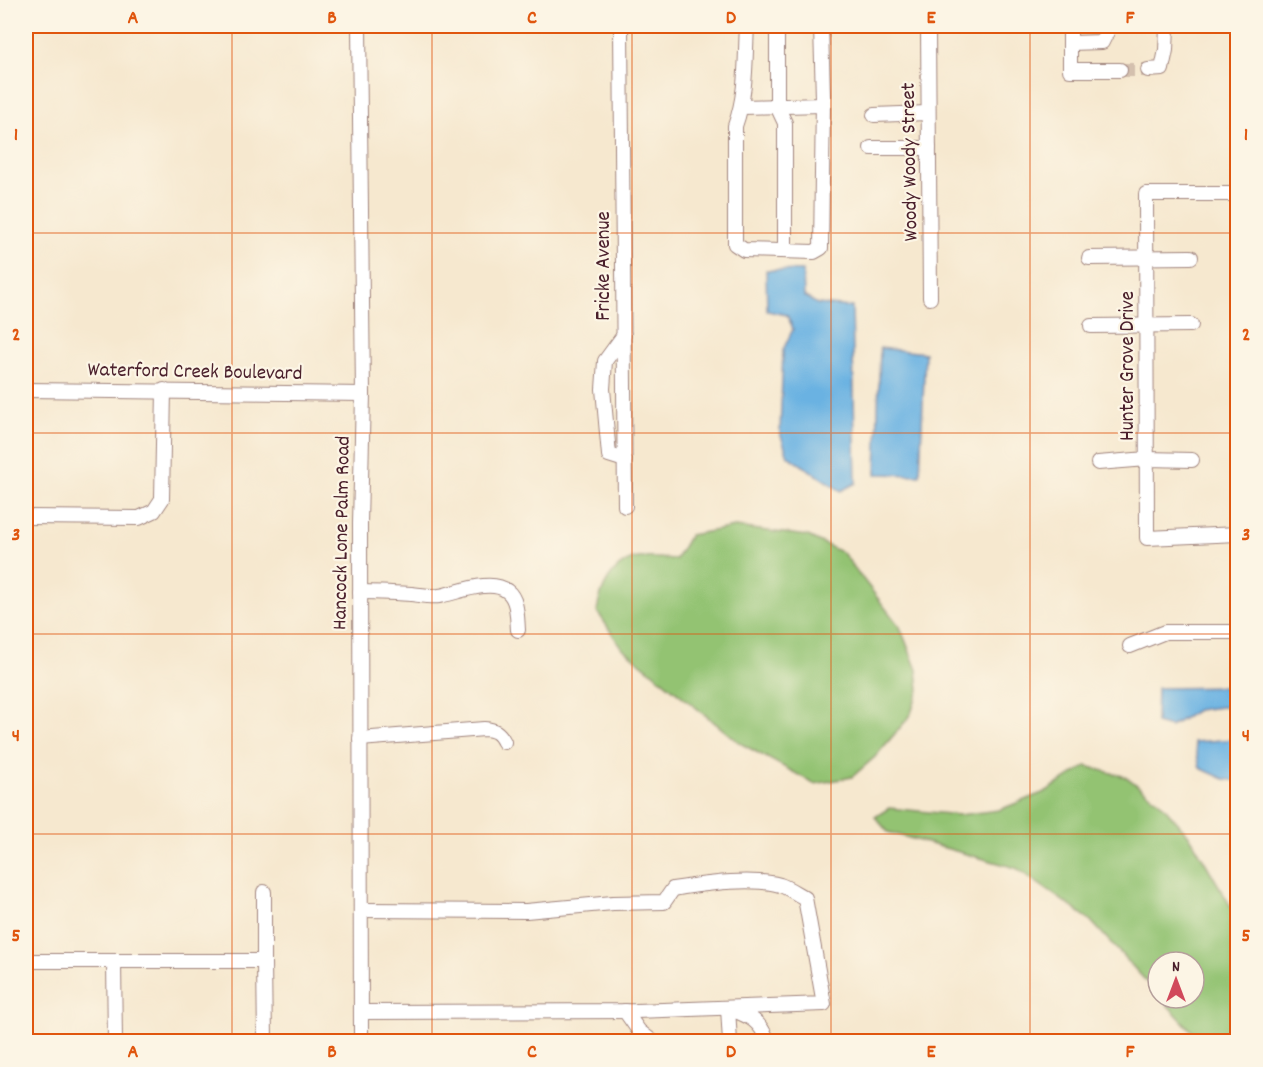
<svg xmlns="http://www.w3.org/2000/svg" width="1263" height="1067" font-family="Dekko,sans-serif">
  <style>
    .green { fill: #93c372; stroke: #6e714e; stroke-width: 1.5 }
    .water { fill: #6bb2e2; stroke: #5a6886; stroke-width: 1.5 }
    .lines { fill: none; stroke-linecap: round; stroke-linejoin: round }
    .minor-tunnel { stroke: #d4c0ae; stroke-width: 14; stroke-dasharray: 14 7; stroke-linecap: butt }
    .minor-casing { stroke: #a0847d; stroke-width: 16 }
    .minor { stroke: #fff; stroke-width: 14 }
    .grid { fill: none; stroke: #e0560e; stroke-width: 1.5; stroke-opacity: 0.55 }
    .labels { text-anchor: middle; stroke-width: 4.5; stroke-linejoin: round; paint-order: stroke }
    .street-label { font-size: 21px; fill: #4a1f2b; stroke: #fcf5e5 }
    .neatline { fill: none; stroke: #e0560e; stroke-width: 2 }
    .grid-label { font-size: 20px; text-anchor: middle; font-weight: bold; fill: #e0560e }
  </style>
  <rect width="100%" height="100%" fill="#fcf5e5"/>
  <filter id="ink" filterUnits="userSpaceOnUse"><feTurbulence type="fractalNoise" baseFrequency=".0167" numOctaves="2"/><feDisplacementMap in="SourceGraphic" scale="12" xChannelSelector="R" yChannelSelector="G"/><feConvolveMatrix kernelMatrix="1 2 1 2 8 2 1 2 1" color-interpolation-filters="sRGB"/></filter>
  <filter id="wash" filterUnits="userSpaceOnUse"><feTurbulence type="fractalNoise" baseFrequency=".008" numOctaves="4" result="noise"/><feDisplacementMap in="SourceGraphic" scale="24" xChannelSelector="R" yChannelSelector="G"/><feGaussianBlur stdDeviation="1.35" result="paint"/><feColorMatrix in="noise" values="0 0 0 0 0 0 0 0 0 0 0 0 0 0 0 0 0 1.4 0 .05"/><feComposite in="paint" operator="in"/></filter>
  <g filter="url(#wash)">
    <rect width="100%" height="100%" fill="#f6e8cf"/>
    <g class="green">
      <path d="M735,527L808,536L843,553L900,627L917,670L919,690L910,716L875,757L852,777L815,784L740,743L621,647L597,611C600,590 611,566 633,559C645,556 663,559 676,559L690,535Z"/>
      <polygon points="1086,766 1126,777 1159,801 1191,838 1237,917 1237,1041 1201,1041 1161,998 1194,998 1194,962 1158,962 1158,994 1090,920 1016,868 888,832 875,817 889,808 959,815 999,810 1045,792"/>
    </g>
    <g class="water">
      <polygon points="766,270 803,271 804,296 817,304 852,307 856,483 841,491 788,456 780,433 783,350 793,329 787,315 767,311"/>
      <polygon points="880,348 925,353 920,475 876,474"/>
      <polygon points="1237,687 1237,705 1197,710 1170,727 1156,723 1157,688"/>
      <polygon points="1237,739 1237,781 1224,779 1200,768 1194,742"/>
    </g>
  </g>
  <g filter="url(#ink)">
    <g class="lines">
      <polyline class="minor-tunnel" points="1120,70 1148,70"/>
      <defs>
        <g id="minor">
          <polyline points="359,26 363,394 360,524 361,1042"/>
          <polyline points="621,26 625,506"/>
          <path d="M747,26C745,60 747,93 735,126V244L744,250L814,252L821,248L823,99L821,26"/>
          <polyline points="777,26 777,106 785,123 785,251"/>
          <polyline points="928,26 930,298"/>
          <polyline points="1070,26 1070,70 1120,70"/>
          <polyline points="1070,43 1102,42 1110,26"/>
          <polyline points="1148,70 1162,69 1166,50 1167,26"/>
          <polyline points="742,107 823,105"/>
          <polyline points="874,115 928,113"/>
          <polyline points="871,148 929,148"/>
          <polyline points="1238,194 1146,194 1147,538 1238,534"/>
          <polyline points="1089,258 1191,257"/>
          <polyline points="1091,326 1191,325"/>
          <polyline points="624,335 605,361 603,389 609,455 625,460"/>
          <polyline points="26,390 363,394"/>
          <polyline points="1098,463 1147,459 1192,460"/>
          <polyline points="26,517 139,518 154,511 162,499 164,390"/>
          <path d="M360,592C377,592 394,593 411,594C420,595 431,597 439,596C457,593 491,578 507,591C518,599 517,618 518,630"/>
          <polyline points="1130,646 1165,632 1238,632"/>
          <path d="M360,739L484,729C495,730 499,732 504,742"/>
          <polyline points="264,892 264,961"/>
          <path d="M361,910L526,911L613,903L664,902L673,889C702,884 751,877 780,885C789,888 797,894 805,898L824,1004L636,1011L361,1012"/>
          <polyline points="26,961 264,961 265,1042"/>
          <polyline points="114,961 115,1042"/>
          <polyline points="625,1011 639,1031 653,1042"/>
          <path d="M730,1042L728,1008C748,1016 760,1019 768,1042"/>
        </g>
      </defs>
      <use href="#minor" class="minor-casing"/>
      <use href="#minor" class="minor"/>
    </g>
  </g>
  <path class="grid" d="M232,26V1042M432,26V1042M632,26V1042M831,26V1042M1030,26V1042M26,233H1238M26,433H1238M26,634H1238M26,834H1238"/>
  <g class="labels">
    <g class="street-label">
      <text transform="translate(908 162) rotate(-91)" y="7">Woody Woody Street</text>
      <text transform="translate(602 266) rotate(-90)" y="7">Fricke Avenue</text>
      <text transform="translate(1126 366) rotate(-90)" y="7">Hunter Grove Drive</text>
      <text transform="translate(195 370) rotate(1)" y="7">Waterford Creek Boulevard</text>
      <text transform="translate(340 533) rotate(-89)" y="7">Hancock Lone Palm Road</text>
    </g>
  </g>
  <rect width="1263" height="1067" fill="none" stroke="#fcf5e5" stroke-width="66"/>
  <g transform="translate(1176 980)"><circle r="28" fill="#fcf5e5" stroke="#b59f9b" stroke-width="1.5"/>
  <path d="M0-4.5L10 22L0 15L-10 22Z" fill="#d1495b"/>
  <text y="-9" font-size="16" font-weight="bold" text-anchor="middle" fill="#4a1f2b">N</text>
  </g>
  <rect x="33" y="33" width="1197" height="1001" class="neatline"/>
  <g class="grid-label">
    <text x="133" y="23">A</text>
    <text x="332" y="23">B</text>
    <text x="532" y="23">C</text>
    <text x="731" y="23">D</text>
    <text x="931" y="23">E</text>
    <text x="1130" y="23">F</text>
    <text x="16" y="140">1</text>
    <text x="1246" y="140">1</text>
    <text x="16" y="340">2</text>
    <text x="1246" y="340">2</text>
    <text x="16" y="540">3</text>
    <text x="1246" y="540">3</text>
    <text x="16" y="741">4</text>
    <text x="1246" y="741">4</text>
    <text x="16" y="941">5</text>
    <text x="1246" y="941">5</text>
    <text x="133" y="1057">A</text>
    <text x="332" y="1057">B</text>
    <text x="532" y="1057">C</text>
    <text x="731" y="1057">D</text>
    <text x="931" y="1057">E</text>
    <text x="1130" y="1057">F</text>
  </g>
</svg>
